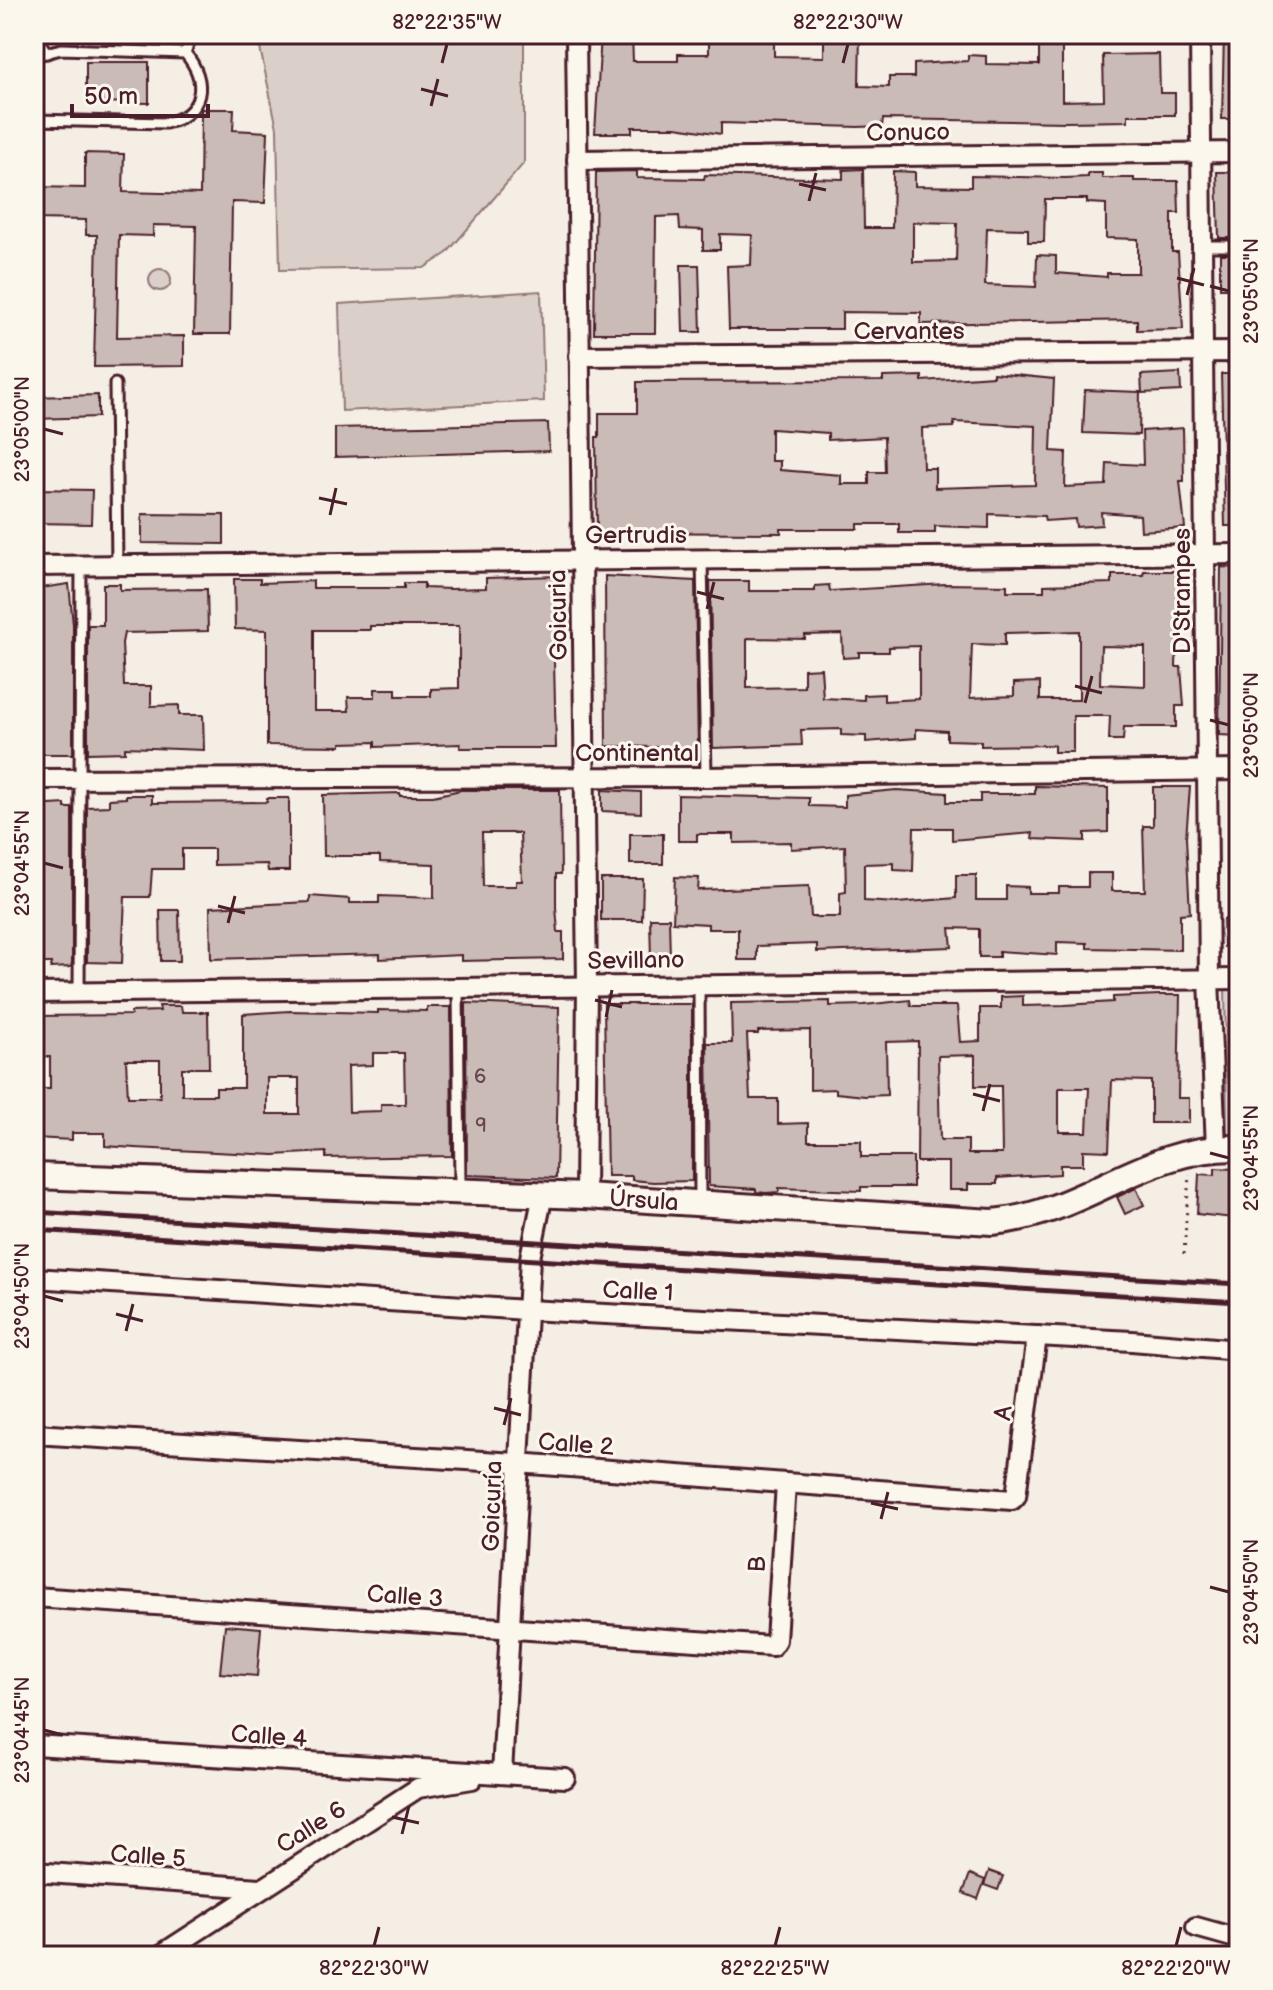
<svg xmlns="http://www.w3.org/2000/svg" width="1273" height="1990" font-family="'Balsamiq Sans',sans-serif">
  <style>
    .green { fill: #dbd0c9; stroke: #92787a; stroke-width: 2 }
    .building { fill: #cabbb6; stroke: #4a1f2b; stroke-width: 2; fill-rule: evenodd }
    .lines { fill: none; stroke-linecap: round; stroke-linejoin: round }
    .service-casing { stroke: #4a1f2b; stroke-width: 15 }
    .minor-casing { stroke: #4a1f2b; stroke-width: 24 }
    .tertiary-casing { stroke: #4a1f2b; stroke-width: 30 }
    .path { stroke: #4a1f2b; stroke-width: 3; stroke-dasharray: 2 6; stroke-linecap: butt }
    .service { stroke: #fbf7ec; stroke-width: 9 }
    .minor { stroke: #fbf7ec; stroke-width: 18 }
    .tertiary { stroke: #fbf7ec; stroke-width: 24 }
    .rail { stroke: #4a1f2b; stroke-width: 5 }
    .ticks { fill: none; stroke: #4a1f2b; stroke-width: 3 }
    .labels { text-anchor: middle; stroke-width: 6; stroke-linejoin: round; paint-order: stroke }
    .number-label { font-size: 20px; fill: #6a464e }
    .street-label { font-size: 24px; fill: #4a1f2b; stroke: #fbf7ec }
    .neatline { fill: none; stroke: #4a1f2b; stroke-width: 3 }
    .ticks-label { font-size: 20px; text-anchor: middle; fill: #4a1f2b }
  </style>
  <rect width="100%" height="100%" fill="#f4eee4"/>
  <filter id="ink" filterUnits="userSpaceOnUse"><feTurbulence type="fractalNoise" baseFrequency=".0125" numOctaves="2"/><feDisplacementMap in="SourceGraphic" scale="16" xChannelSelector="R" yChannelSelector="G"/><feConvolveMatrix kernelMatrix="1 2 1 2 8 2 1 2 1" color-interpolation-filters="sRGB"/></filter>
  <g filter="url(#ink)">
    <g class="green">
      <polygon points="257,34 524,34 524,163 447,253 424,268 280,270 277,128"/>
      <circle cx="160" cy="280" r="11"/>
      <polygon points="541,291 544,401 342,411 339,304"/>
      <polygon points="1225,986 1239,986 1239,1134 1227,1134"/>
    </g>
    <g class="building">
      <polygon points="709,34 774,34 774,56 824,57 824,34 860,34 859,86 889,87 889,77 914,77 914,64 968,61 968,55 986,56 986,64 1039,65 1039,47 1062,47 1062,101 1104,100 1103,55 1159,54 1160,93 1175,93 1175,115 1128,115 1128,121 1066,122 883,119 882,126 858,127 721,123 721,134 676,127 632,127 632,133 595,133 601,35 632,35 633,61 678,61 678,54 709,54"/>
      <polygon points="1224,34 1239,34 1239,119 1222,119"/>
      <polygon points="86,62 149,62 149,103 86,102"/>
      <polygon points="201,109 234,109 233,130 268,132 265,203 232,202 230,334 194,334 196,226 153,225 153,236 119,235 117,337 184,336 184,366 94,367 97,235 86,235 86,220 34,219 34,187 85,188 85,153 124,154 123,192 200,194"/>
      <path d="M863,169L864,228H892L893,171L915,172V186L971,187V176L1065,178L1088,177V173H1102V178H1134V181H1178L1179,213H1172V252H1178L1183,329L1137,330V320L921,324V313L842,312V329H729L727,266L751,265L752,235L720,234V250H703V230L680,229L679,216L656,217L655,333H594L596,172L637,171V178L704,179L705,175L843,179V170ZM1045,199H1087V203L1106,204V238L1138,239V273H1107V277L1056,273V256L1037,255L1036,287L985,285L987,228L1028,229V242H1044ZM913,222L957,223L956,261L913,262Z"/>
      <polygon points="1217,172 1239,172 1239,238 1219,238"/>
      <rect x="1220" y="254" width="19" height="34"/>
      <polygon points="681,265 699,265 701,332 683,332"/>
      <path d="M993,373L1054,379L1051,451L1066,452L1065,487L1106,485L1107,463L1143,465L1142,431L1183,428L1184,481H1180L1185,528L1141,531L1140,515L1101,512L1102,525L1076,527L1075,519L1045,521L1044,516L989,514V528L935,526V533H899V524H858V529H781V533L597,532L596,437H599V413H637V382L883,381V377L922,376V381L993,376ZM954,422L1036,426L1035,485L935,488V468H923L922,428L954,427ZM771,429L828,433V440L884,437L885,472H869V484H841V475L780,470V461H771Z"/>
      <polygon points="1180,373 1181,391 1142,393 1141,375"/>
      <polygon points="1221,374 1239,374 1239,526 1225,526"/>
      <polygon points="1085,390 1140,392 1139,435 1083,433"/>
      <polygon points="98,395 98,417 34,419 34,397"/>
      <polygon points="548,423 549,451 335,457 335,428"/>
      <polygon points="34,489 92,490 91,524 34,523"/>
      <polygon points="142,514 224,515 224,544 142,543"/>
      <polygon points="1221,567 1239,568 1239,736 1219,735"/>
      <path d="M1144,571H1179L1176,667H1181L1184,706H1176V727H1124L1123,740H1109L1110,716H1073V752H1054V745L981,746V741L947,740V731L916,729V738L866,742V736L841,735V729L801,730L802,745L713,748L710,581H749V591H815V586L829,585L830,591L945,584L1007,585V591H1044V585L1112,583V575H1143ZM1079,631V700H1040V682L1014,683V696L970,698L972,644L1005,645V633ZM842,634L843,658L859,657V652H889V647L919,646V699L884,701V694L864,695V700L823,698L821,668L804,669V687L747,688V638L805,639V635ZM1101,646L1145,647V686L1100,684Z"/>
      <path d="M558,576L554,661L556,748H460V744L375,747V742L341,743V746L267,745V630L235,629L234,579H260V583L313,581V588H404V583H424V588L451,589L486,588V578ZM370,626H459V688L431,689V696H396V689H375V697H348L349,711H314V630H370Z"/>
      <polygon points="605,576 695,581 698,748 606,746"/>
      <polygon points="69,584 73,625 73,754 34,754 34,589"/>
      <polygon points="103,584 120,584 120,590 207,589 208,631 124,633 122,643 124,686 151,686 151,706 179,705 179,715 203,715 204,750 125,747 125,752 88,753 88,625 103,625"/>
      <polygon points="1035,786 1108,788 1108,832 1085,833 1085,841 1032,839 1033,833 952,840 952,828 914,828 913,871 894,870 894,863 864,864 864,901 897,903 956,898 956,875 976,875 976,900 1006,900 1006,886 1028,887 1028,893 1059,893 1059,887 1088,887 1088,873 1112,873 1112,891 1145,891 1143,826 1153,826 1153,787 1190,787 1186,838 1190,913 1180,914 1180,950 1087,948 1087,943 1057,942 1057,955 999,951 999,957 979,957 979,929 950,928 952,947 817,952 817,944 757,946 757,960 738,960 738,929 708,929 708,924 673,922 675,877 699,878 698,890 809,886 811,917 840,917 840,893 846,892 845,846 791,849 791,842 734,843 734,834 697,834 697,841 678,841 678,795 809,798 809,806 845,807 845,795 896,790 947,793 947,802 980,802 980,794 1035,794"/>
      <path d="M461,790H560L561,874H556V907L558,932H563V959L461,961V955L380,959V954L211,959L210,907L310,902V896L350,899V903H379V896L434,898V864L380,862V856H324L323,795L400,793V796H433ZM482,833H520L522,881H516V886H483Z"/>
      <polygon points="602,790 641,792 641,813 602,811"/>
      <polygon points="126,795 152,795 152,803 267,802 267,798 289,798 289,871 268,871 267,864 214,865 214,849 182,849 182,869 152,869 150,897 125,897 122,963 87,962 87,807 109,806 109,799 126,798"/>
      <polygon points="65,804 65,808 72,808 72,962 71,967 51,968 51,963 34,963 34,806"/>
      <rect x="630" y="834" width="33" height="30"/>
      <polygon points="601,879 643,879 642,920 601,920"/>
      <polygon points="160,910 179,910 180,961 161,961"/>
      <polygon points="650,918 669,918 670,959 651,959"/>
      <polygon points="1223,919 1239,919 1239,946 1224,947"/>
      <path d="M1159,995H1180L1178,1098H1189V1123H1151V1081L1112,1080L1109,1151L1083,1150V1165H1060V1174L997,1178V1184H968V1190H949V1162H917L918,1041L886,1042L887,1095L865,1096L836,1093V1089L810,1090V1030L758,1031V1034H747L750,1099H778V1124L808,1123V1141H861V1157H913V1187H861V1191L779,1188V1192L766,1193L756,1192V1189L709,1186L707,1043H732L731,1003L830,1001V1006L864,1005L910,1000L911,1006H957L960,1042L980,1041V1008H1001V997L1023,996V1006L1065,1005L1113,1002V997ZM975,1055V1086H1001L1002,1154H968V1140H940L938,1056ZM1059,1088H1089L1087,1132H1059Z"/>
      <polygon points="466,1003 559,1007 556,1178 467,1175"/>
      <polygon points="604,1004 692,1004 692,1181 653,1182 632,1180 632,1176 607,1176"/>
      <path d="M159,1006H181L182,1012H208L209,1068H182V1095H216V1088H243V1014L290,1011L378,1013V1010L427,1011V1007H451L452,1156L326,1158V1152L274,1155L135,1148L105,1146V1133H72V1140L34,1138V1089H50V1057H34V1016L131,1015V1012L160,1011ZM373,1053H404L405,1104H381V1111L349,1112L348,1066L373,1065ZM126,1060H160V1097H128ZM267,1078H299V1114H267Z"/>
      <polygon points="1215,1168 1234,1169 1233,1218 1197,1214 1199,1174 1215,1175"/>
      <polygon points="1136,1188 1144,1205 1125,1214 1117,1197"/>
      <polygon points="225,1625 261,1628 257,1676 220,1673"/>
      <polygon points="989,1871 1003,1876 998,1890 984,1885"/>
      <polygon points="970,1874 985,1880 978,1899 963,1893"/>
    </g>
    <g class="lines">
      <defs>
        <g id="service">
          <polyline points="34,34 47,53"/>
          <polyline points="185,53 192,34"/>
          <path d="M34,56L61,49L185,53C209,81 204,115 166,123L34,120"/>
          <polyline points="1203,246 1239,246"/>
          <polyline points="115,384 117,565"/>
          <polyline points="702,559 706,777"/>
          <polyline points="699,983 700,1203"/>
          <polyline points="458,987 460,1188"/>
          <polyline points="79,993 81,565"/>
        </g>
        <g id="minor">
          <polyline points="576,34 587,985 585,1196"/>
          <polyline points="1200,34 1209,979 1216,1148"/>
          <polyline points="577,160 1239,152"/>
          <polyline points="579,356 1239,352"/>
          <polyline points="34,566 1239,554"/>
          <polyline points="34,779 706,777 1239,770"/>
          <polyline points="34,993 1239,979"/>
          <polyline points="34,1278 527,1310 1132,1341 1239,1350"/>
          <polyline points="34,1434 517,1463 1012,1500 1016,1496 1037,1336"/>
          <polyline points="34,1597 772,1646 776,1640 786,1484"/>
          <polyline points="34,1745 565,1778"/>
          <polyline points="502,1774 530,1258 543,1194"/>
          <polyline points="34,1872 259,1888"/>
          <polyline points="1196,1927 1239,1939"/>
          <polyline points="159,1956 418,1788 472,1779"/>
        </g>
        <path id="tertiary" d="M34,1176L585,1196L992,1222C1085,1214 1142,1146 1239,1148"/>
      </defs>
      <use href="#service" class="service-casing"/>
      <use href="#minor" class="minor-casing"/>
      <use href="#tertiary" class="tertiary-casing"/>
      <polyline class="path" points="1184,1254 1189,1174"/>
      <use href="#service" class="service"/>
      <use href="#minor" class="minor"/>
      <use href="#tertiary" class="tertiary"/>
      <g class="rail">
        <polyline points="34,1212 1239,1284"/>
        <polyline points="34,1230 1239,1302"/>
      </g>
    </g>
  </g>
  <path class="ticks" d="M442,63L447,44M843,63L848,44M421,89L448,96M431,106L438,79M799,184L826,190M809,201L816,173M1177,278L1204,285M1210,286L1229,291M1187,295L1194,268M44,429L63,434M319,498L347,504M330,515L336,488M697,592L724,599M707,609L714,582M1075,686L1102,693M1085,703L1092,676M1210,720L1229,725M44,863L63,868M218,906L245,913M228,923L235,896M595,1000L622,1007M606,1017L612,990M973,1094L1000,1101M983,1111L990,1084M1210,1153L1229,1158M44,1296L63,1301M116,1314L143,1321M126,1331L133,1304M494,1408L521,1415M504,1425L511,1398M871,1503L898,1509M881,1519L888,1492M1210,1587L1229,1592M44,1730L63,1735M392,1817L419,1823M402,1834L409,1806M374,1946L379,1927M775,1946L780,1927M1176,1946L1181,1927"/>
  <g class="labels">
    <g class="number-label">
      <text x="480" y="1083">6</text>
      <text x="481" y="1132">9</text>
    </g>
    <g class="street-label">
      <text transform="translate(908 132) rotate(-1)" y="8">Conuco</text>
      <text x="909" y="339">Cervantes</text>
      <text x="636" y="543">Gertrudis</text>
      <text transform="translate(1182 591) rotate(-90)" y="8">D'Strampes</text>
      <text transform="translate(558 615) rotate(-91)" y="8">Goicuria</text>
      <text x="637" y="761">Continental</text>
      <text transform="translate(636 960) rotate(-1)" y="8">Sevillano</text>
      <text transform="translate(644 1200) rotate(4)" y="8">Úrsula</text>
      <text transform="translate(638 1291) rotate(3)" y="8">Calle 1</text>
      <text transform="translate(1003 1413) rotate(-83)" y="8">A</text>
      <text transform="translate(576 1444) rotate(4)" y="8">Calle 2</text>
      <text transform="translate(492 1506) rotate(-88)" y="8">Goicuría</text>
      <text transform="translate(757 1564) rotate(-87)" y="8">B</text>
      <text transform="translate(405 1596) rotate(4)" y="8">Calle 3</text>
      <text transform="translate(269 1736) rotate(4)" y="8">Calle 4</text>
      <text transform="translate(311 1827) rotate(-32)" y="8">Calle 6</text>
      <text transform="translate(148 1856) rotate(4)" y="8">Calle 5</text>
    </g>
  </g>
  <rect width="1273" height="1990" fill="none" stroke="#fbf7ec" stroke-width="88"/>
  <path d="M72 104v12h136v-12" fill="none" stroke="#4a1f2b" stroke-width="4"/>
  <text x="84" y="104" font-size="24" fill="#4a1f2b" stroke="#fbf7ec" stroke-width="6" paint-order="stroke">50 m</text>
  <rect x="44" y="44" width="1185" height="1902" class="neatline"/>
  <g class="ticks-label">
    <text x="447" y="29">82°22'35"W</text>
    <text x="848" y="29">82°22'30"W</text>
    <text transform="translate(1251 291) rotate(-90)" y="7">23°05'05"N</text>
    <text transform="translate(22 429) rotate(-90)" y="7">23°05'00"N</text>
    <text transform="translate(1251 725) rotate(-90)" y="7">23°05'00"N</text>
    <text transform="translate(22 863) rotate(-90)" y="7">23°04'55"N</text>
    <text transform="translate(1251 1158) rotate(-90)" y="7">23°04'55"N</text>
    <text transform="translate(22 1296) rotate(-90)" y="7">23°04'50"N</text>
    <text transform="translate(1251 1592) rotate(-90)" y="7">23°04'50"N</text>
    <text transform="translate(22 1730) rotate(-90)" y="7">23°04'45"N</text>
    <text x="374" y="1975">82°22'30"W</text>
    <text x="775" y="1975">82°22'25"W</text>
    <text x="1176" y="1975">82°22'20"W</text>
  </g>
</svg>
